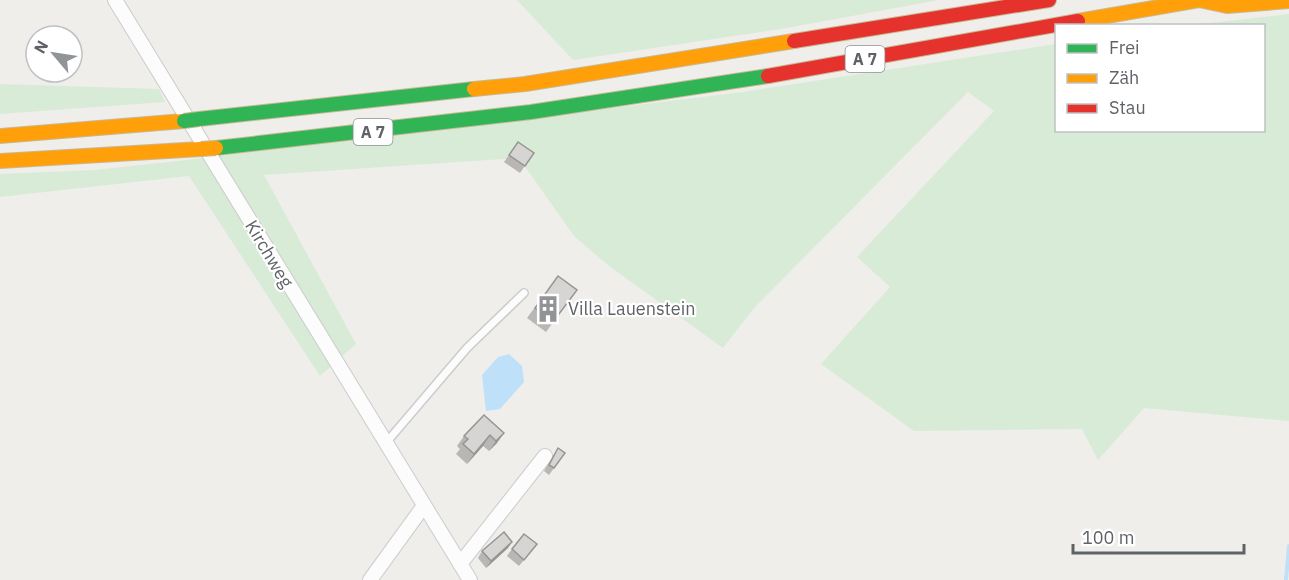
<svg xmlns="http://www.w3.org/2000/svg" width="1289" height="580" font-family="'IBM Plex Sans',sans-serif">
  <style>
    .green { fill: #d8ebd6 }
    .water { fill: #bfe0f9 }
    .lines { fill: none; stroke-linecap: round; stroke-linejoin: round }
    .stream { stroke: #bfe0f9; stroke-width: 4 }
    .lane-casing { stroke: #cbcccc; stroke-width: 10 }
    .street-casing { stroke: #cbcccc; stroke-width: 16 }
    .fast-casing { stroke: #c8b996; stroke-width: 16 }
    .slow-casing { stroke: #c8b996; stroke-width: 16 }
    .jam-casing { stroke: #c8b996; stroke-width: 16 }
    .lane { stroke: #fdfcfc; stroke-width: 7 }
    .street { stroke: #fdfcfc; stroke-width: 14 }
    .fast { stroke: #30b455; stroke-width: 14 }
    .slow { stroke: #ff9f0a; stroke-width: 14 }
    .jam { stroke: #e5322d; stroke-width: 14 }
    .fast-bridge-casing { stroke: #c8b996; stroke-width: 16; stroke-linecap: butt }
    .slow-bridge-casing { stroke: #c8b996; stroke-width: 16; stroke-linecap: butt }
    .fast-bridge { stroke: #30b455; stroke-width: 14 }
    .slow-bridge { stroke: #ff9f0a; stroke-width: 14 }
    .wall { fill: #b8b7b5 }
    .shaded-wall { fill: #969594 }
    .building { fill: #d6d5d3; stroke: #969594; stroke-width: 1.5 }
    .labels { text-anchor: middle; stroke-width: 4.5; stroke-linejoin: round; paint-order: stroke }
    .shield { fill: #fff; stroke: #8f9295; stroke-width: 1.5 }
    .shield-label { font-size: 16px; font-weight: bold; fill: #5f6368 }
    .street-label { font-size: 18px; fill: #5f6368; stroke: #fff }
    .poi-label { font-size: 18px; fill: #5f6368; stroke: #fff; text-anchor: start }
  </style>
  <rect width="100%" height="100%" fill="#efeeea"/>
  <g class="green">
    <polygon points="517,0 939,0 781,29 573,60"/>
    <polygon points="1289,14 1289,421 1144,408 1098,460 1082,429 914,431 821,364 890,287 857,257 994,111 968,92 754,308 723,348 609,266 574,236 519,158 264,175 356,344 320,376 189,176 0,197 0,174 94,170 178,161 743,92 1056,44 1056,130 1264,130 1264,26 1192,25"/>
    <polygon points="0,84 159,89 165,102 0,114"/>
  </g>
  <polygon class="water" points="509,354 522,366 524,382 500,409 486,411 482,375 498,357"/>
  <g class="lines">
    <polyline class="stream" points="1286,580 1289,546"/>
    <defs>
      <polyline id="lane" points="385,444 467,348 524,293"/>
      <g id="street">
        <polyline points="115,0 470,580"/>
        <polyline points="460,564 545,456"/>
        <polyline points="370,580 423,507"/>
      </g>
      <g id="fast">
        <polyline points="199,119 474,89"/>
        <polyline points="216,148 531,112 768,76"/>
      </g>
      <g id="slow">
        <polyline points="1199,0 1227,6 1289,1"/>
        <polyline points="1078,21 1199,0"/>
        <polyline points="474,89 525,84 794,41"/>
        <polyline points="0,136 184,121"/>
        <polyline points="0,161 201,149"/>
      </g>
      <g id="jam">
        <polyline points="794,41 1049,0"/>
        <polyline points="768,76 1078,21"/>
      </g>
    </defs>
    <use href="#lane" class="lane-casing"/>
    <use href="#street" class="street-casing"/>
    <use href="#fast" class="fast-casing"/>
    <use href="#slow" class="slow-casing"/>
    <use href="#jam" class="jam-casing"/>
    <use href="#lane" class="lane"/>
    <use href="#street" class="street"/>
    <use href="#fast" class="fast"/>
    <use href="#slow" class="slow"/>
    <use href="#jam" class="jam"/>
    <defs>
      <polyline id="fast-bridge" points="184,121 199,119"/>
      <polyline id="slow-bridge" points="201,149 216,148"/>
    </defs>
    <use href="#fast-bridge" class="fast-bridge-casing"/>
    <use href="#slow-bridge" class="slow-bridge-casing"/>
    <use href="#fast-bridge" class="fast-bridge"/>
    <use href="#slow-bridge" class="slow-bridge"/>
  </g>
  <g class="wall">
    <polygon points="518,142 534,153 520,173 504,162"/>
    <polygon points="558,276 569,300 546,332 527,318"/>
    <polygon points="484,415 497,443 489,451 483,446 467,464 456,454 460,449 457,446 464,436"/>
    <polygon points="558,448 565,453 549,475 544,471"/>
    <polygon points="537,544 519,566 507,556 512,549"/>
    <polygon points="508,548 486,568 478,558 482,551"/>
  </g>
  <g class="shaded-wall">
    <polygon points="504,433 497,443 489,451 496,441"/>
    <polygon points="490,435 483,446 467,464 474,454"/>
    <polygon points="512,542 508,548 486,568 491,561"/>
  </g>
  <g class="building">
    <polygon points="518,142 534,153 525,166 509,155"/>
    <polygon points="558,276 577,290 553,322 535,308"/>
    <polygon points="484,415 504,433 496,441 490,435 474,454 463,444 468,439 464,436"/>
    <polygon points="558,448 565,453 554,468 549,465"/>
    <polygon points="504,532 512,542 491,561 482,551"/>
    <polygon points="524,534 537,544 524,560 512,549"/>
  </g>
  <defs>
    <symbol id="building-bare" viewBox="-9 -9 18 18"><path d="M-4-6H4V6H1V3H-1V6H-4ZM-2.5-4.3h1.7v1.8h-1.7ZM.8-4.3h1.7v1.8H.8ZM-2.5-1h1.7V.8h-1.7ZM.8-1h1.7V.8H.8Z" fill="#919496" stroke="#fff" stroke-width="2.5" paint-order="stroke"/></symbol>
  </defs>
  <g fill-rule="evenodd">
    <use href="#building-bare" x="529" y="290" width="38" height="38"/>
  </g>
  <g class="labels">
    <g class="shield">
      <rect x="845.5" y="46" width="39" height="26" rx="4.5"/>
      <rect x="353.5" y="119" width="39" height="26" rx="4.5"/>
    </g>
    <g class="shield-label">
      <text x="865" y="65">A 7</text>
      <text x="373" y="138">A 7</text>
    </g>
    <g class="street-label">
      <text transform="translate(269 254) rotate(59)" y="6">Kirchweg</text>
    </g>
    <g class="poi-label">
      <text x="568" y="315">Villa Lauenstein</text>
    </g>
  </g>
  <rect x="1055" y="24" width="210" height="108" fill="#ffffff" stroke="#bfc1c3" stroke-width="1.5"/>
  <rect x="1067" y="44" width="30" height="9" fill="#30b455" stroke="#bfc1c3" stroke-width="1.5"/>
  <text x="1109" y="54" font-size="18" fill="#5f6368">Frei</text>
  <rect x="1067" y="74" width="30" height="9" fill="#ff9f0a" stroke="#bfc1c3" stroke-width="1.5"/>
  <text x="1109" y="84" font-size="18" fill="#5f6368">Zäh</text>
  <rect x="1067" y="104" width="30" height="9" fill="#e5322d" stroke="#bfc1c3" stroke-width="1.5"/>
  <text x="1109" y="114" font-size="18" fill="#5f6368">Stau</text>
  <g transform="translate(54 54) rotate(299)"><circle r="28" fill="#ffffff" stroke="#bfc1c3" stroke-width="1.5"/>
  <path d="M0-4.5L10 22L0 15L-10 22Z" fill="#919496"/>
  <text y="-9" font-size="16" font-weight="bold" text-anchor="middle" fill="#5f6368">N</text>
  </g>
  <path d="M1073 544v9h171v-9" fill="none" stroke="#5f6368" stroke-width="3"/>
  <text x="1082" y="544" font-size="18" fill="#5f6368" stroke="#ffffff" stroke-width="4.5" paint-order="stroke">100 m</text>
</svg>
